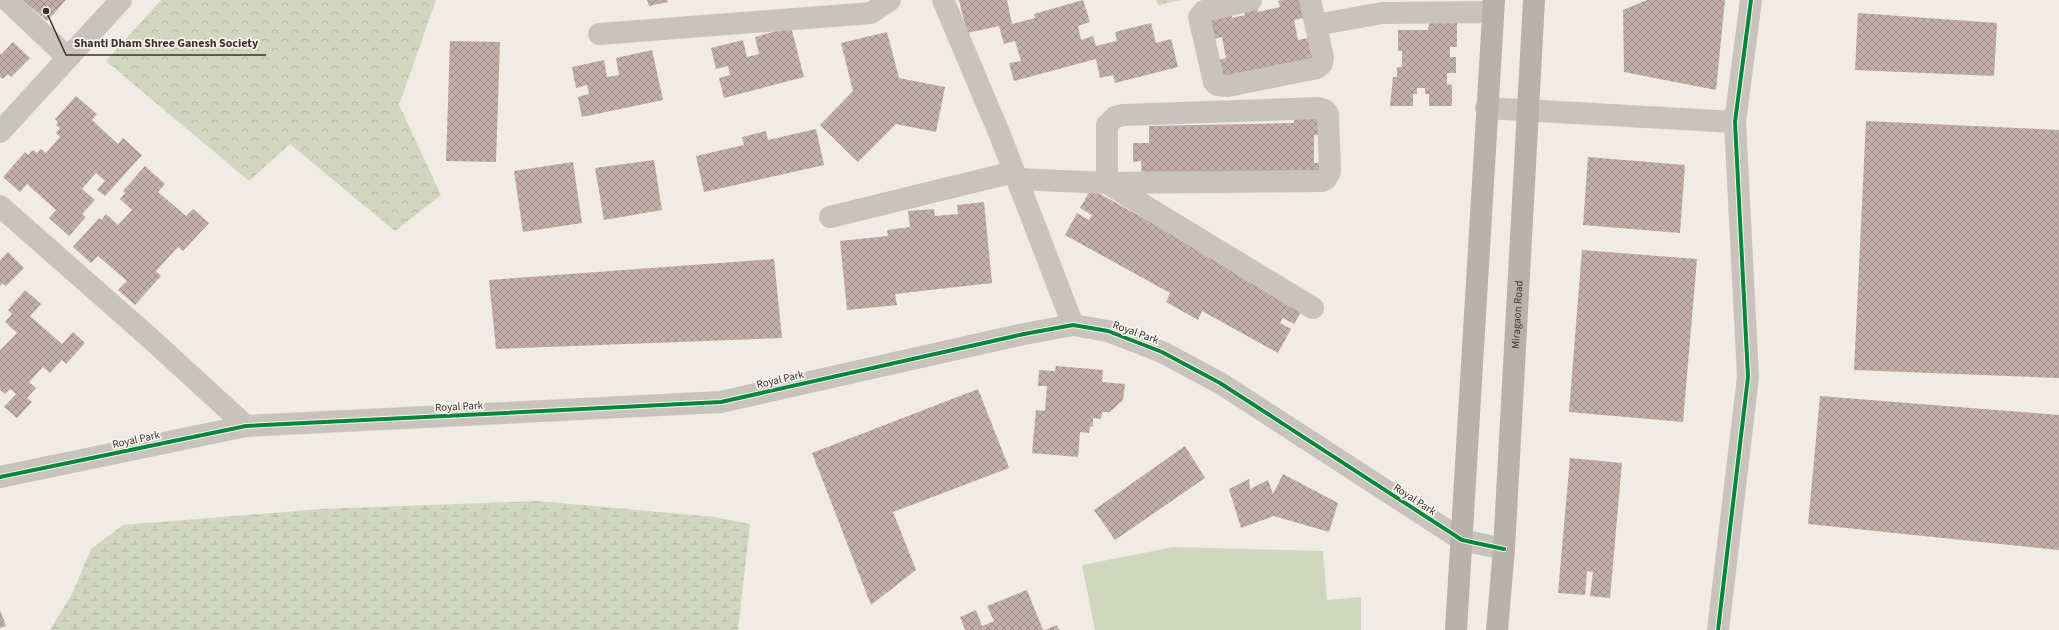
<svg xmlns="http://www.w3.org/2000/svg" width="2059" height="630" font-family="'Source Sans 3',sans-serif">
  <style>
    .grass { fill: #d1d6bf }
    .forest { fill: url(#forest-crowns) }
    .wetland { fill: url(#wetland-marsh) }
    .building { fill: url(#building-cross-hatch) }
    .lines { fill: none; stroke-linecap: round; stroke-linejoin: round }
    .minor { stroke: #c9c3be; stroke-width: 22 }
    .major { stroke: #b8b1ad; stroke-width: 22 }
    .cycleway-casing { stroke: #fbf5ee; stroke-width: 6 }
    .cycleway { stroke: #00873e; stroke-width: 4 }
    .labels { text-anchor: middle; stroke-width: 3.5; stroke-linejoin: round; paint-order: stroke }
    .street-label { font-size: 11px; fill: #3b302b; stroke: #fbf5ee }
    .leader { fill: none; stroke: #3b302b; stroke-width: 1.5 }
    .callout-dot { fill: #3b302b; stroke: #fbf5ee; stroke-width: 1.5 }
    .callout-label { font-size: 12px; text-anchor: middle; font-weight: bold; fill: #3b302b; stroke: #fbf5ee; stroke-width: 3.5; stroke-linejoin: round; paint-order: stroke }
  </style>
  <defs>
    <pattern id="forest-crowns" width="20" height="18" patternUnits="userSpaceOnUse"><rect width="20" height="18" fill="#d1d6bf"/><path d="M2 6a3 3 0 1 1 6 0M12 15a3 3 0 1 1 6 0" fill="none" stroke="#b4b8a4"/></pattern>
    <pattern id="wetland-marsh" width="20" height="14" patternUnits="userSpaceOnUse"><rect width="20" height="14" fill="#d1d6bf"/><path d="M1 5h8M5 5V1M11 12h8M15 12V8" fill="none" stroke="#b4b8a4"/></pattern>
    <pattern id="building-cross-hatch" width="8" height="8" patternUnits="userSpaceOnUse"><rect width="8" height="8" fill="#c3afa7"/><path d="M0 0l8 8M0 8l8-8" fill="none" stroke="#a08f88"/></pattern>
  </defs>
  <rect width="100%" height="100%" fill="#f0ebe5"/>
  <polygon class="grass" points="1174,547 1323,551 1327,600 1361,597 1361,630 1095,630 1082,565"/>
  <polygon class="forest" points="161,0 436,0 399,105 441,195 395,231 290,144 249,181 106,61"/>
  <g class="wetland">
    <polygon points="1156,0 1183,0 1158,5"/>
    <polygon points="538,501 714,517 750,524 738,630 50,630 72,594 91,549 123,525 321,509"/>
  </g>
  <g class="building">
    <polygon points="23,0 66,0 47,21"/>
    <polygon points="647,0 667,0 668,2 649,6"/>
    <polygon points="959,0 1007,0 1012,24 1035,18 1034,14 1083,0 1090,22 1078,26 1081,40 1093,36 1096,46 1117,41 1115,32 1151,23 1156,43 1171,39 1178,67 1115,83 1113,75 1100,78 1096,59 1014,81 1009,63 1021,61 1015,41 1004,44 999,26 967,33"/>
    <polygon points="1282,0 1300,0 1304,18 1294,20 1298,40 1308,38 1313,60 1222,81 1217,60 1226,58 1222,37 1213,39 1208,17 1231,12 1232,18 1245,15 1243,9 1257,6 1258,12 1280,7 1278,1"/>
    <polygon points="1647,0 1725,0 1716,90 1624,72 1623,10"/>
    <polygon points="1858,13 1997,23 1994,76 1855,70"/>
    <polygon points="1429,23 1457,23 1457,47 1450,47 1450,57 1456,57 1456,73 1447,73 1447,84 1452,85 1452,106 1429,106 1429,94 1425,94 1425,88 1417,88 1417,94 1413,94 1413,106 1390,106 1393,77 1397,77 1397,67 1402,67 1402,51 1398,51 1398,30 1428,30"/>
    <polygon points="791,27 804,77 724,98 719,78 730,75 728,66 716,69 711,48 743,40 747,57 759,54 755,37"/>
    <polygon points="887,32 899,78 945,87 936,132 896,124 858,162 820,125 853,91 841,43"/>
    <polygon points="450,41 500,42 496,162 446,161"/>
    <polygon points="13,42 30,58 11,77 8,74 3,79 0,77 0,53 1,55"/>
    <polygon points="652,50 663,100 582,117 578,97 589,94 587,85 576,88 572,67 604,60 607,77 619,75 616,58"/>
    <polygon points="76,96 97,114 92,120 118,144 123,138 142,155 105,196 97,190 105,181 96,173 82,189 95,200 82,214 86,217 69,236 49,218 56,210 27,184 20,192 3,177 25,152 28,155 33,150 37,153 41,149 46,153 60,137 56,133 60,128 56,125 58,122 55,119"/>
    <polygon points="1318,113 1319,135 1314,135 1314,163 1319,163 1319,175 1142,178 1141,161 1133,162 1133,143 1149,143 1149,126 1294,123 1294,114"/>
    <polygon points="1866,121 2059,130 2059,378 1854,370"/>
    <polygon points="816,129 824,165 704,192 696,156 744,145 742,137 766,131 768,140"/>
    <polygon points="1588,157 1685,165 1680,233 1583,225"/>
    <polygon points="654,160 662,210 604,220 595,168"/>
    <polygon points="573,162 582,223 523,232 514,171"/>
    <polygon points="145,166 165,184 158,192 186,216 193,209 209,223 183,251 178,247 156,271 161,276 135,305 118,290 127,281 98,256 91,263 73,247 99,218 101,220 106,214 118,225 132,210 120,199 125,193 123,191"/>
    <polygon points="1091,189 1304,307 1294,324 1283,318 1280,323 1291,329 1278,353 1202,311 1198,320 1166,302 1170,293 1065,235 1077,213 1089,220 1092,215 1080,208"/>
    <polygon points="984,202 992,283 895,294 897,305 847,310 840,241 888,236 887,230 910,227 908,211 934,209 935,216 958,214 957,205"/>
    <polygon points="1582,250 1697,259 1683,422 1569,412"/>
    <polygon points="8,252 24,268 6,286 3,283 0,286 0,260"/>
    <polygon points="774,259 782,338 496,349 489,280"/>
    <polygon points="25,290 41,304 30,316 62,344 73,332 85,343 66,364 62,360 50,373 43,367 29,382 36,388 27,398 32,402 17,418 4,407 16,394 10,389 5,394 0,390 0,350 17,333 5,322 12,314 8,310"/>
    <polygon points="1056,366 1103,370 1102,382 1125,384 1123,400 1110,412 1102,412 1101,419 1093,418 1093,427 1090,426 1089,433 1080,432 1078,457 1032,453 1036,410 1045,411 1047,386 1038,386 1039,370 1055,371"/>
    <polygon points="978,389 1009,468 893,512 916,570 871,605 812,453"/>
    <polygon points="1820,396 2059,415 2059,550 1808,524"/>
    <polygon points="1185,446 1205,478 1115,540 1094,510"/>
    <polygon points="1570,458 1622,463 1610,598 1590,596 1593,572 1587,571 1585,595 1558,593"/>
    <polygon points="1283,474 1338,503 1329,532 1274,516 1241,528 1229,489 1249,479 1250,489 1268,480 1273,494"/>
    <polygon points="1027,590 1043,630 965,630 960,617 976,610 982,626 994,621 987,606"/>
    <polygon points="0,610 6,626 0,628"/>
    <polygon points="1057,625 1059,630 1045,630"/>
  </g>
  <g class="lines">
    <g class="minor">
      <polyline points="7,0 68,58"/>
      <polyline points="943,0 1000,135 1073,325"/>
      <polyline points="1251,0 1204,11 1199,17 1214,82 1217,85 1228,86 1317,68 1322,64 1323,57 1310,0"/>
      <polyline points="1316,25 1382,13 1493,12"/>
      <polyline points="599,34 871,13 890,0"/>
      <polygon points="1318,108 1325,110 1328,114 1330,172 1326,179 1322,181 1107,183 1107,125 1115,117 1123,115"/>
      <polyline points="1486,108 1735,122"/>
      <polyline points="0,132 121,0"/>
      <polyline points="1017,179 1107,183 1313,308"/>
      <polyline points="0,206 151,339 246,426"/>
      <polyline points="830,217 1014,172"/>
      <polyline points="0,477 246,426 721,402 1024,334 1073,325 1108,331 1162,352 1220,383 1462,540 1504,549"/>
      <polyline points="1718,630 1748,377 1735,122 1751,0"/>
    </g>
    <g class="major">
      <polyline points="1456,630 1494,0"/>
      <path id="s1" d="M1497,630L1504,549L1534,0"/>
    </g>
    <defs>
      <g id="cycleway">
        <polyline points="0,477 246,426 721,402 1024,334 1073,325 1108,331 1162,352 1220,383 1462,540 1504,549"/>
        <polyline points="1718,630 1748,377 1735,122 1751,0"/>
      </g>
    </defs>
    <use href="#cycleway" class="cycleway-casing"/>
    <use href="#cycleway" class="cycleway"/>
  </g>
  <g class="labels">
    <g class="street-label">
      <text dy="4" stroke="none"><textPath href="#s1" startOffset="316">Miragaon Road</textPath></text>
      <text transform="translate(1136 332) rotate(20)" y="4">Royal Park</text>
      <text transform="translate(780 379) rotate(-13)" y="4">Royal Park</text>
      <text transform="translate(459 406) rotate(-3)" y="4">Royal Park</text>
      <text transform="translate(136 439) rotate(-12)" y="4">Royal Park</text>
      <text transform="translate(1415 499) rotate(33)" y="4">Royal Park</text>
    </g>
  </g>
  <path class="leader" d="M46 11L66 55H266"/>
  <circle class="callout-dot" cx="46" cy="11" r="4"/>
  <g class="callout-label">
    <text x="166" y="47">Shanti Dham Shree Ganesh Society</text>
  </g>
</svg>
